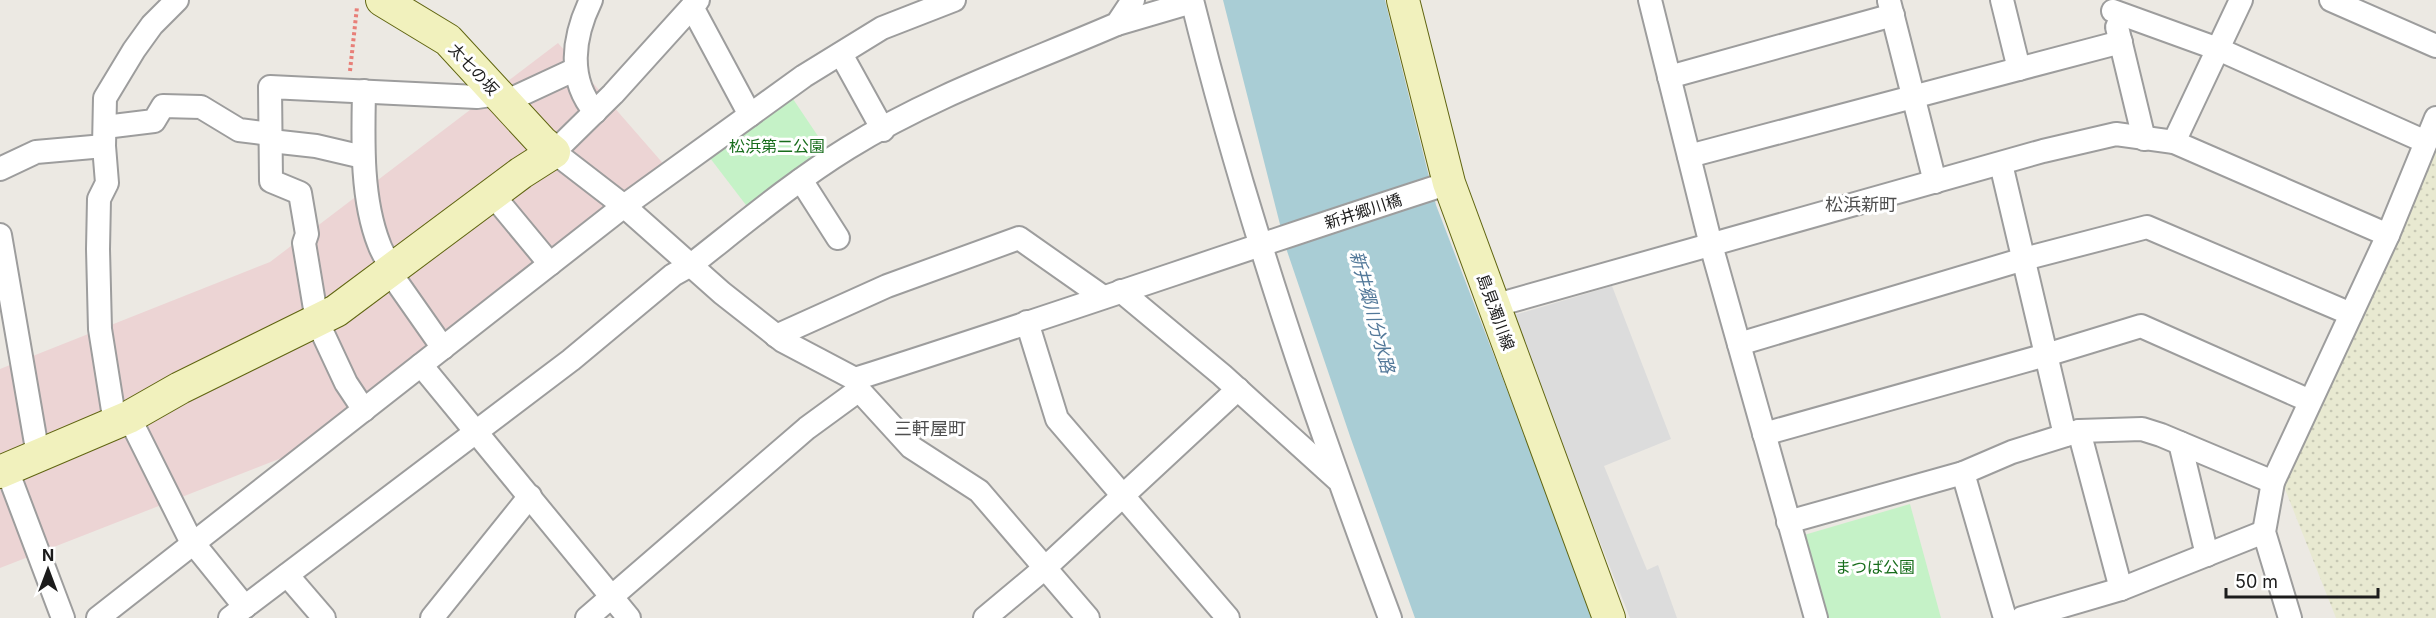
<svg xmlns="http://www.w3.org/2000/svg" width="2436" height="618" font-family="Inter,'Noto Sans JP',sans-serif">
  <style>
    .commercial { fill: #ecd4d4 }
    .farmland { fill: url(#farmland-dots) }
    .park { fill: #c5f2c7 }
    .parking { fill: #dcdcdc }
    .water { fill: #a9cdd5 }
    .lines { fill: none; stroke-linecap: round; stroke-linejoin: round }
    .street-casing { stroke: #9d9d9d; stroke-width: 26 }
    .secondary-casing { stroke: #606511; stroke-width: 34 }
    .path { stroke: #e87f78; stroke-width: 4; stroke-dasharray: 3 3; stroke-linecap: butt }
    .street { stroke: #fff; stroke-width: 22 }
    .secondary { stroke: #f1f1bd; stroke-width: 32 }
    .labels { text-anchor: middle; stroke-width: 6; stroke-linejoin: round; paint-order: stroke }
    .street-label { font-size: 16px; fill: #1c1c1c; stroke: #fff }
    .park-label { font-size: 16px; fill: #186d1c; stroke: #fff }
    .neighbourhood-label { font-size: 18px; fill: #4f4f4f; stroke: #fff }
    .water-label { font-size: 18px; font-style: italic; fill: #527899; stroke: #fff }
  </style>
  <defs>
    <pattern id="farmland-dots" width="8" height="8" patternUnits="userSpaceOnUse" patternTransform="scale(1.5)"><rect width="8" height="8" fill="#e8e9d1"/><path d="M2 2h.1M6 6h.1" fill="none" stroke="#c6c7b3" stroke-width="1.8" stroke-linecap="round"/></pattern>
  </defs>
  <rect width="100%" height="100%" fill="#ece9e3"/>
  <polygon class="commercial" points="558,43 667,168 297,452 0,568 0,369 270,262"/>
  <polygon class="farmland" points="2436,118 2436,618 2336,618 2283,484"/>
  <g class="park">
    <polygon points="791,96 828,151 749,209 710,158 761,116"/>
    <polygon points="1910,504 1941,618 1827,618 1804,535"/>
  </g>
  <polygon class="parking" points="1612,286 1671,439 1604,466 1647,570 1658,565 1677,618 1630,618 1511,316"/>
  <polygon class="water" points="1223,0 1385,0 1436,205 1595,618 1415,618 1351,439 1286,248"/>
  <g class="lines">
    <defs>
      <g id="street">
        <path d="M591,0C573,37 567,79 595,112"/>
        <path d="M698,0L613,94L554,152L624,206L722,293L783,341L855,379C1054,316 1250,247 1449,183"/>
        <path d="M1192,0C1244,210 1314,416 1390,618"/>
        <polyline points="1650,0 1711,245 1816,618"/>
        <polyline points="2002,0 2019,69"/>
        <polyline points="2331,0 2436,46"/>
        <polyline points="1889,1 1935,182"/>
        <polyline points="692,7 750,115"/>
        <polyline points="2113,11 2218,49 2426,142"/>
        <polyline points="1117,24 1192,2"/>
        <polyline points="2117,27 2144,139"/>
        <polyline points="841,54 883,130"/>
        <polyline points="1669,77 1893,15"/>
        <path d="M364,91C363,140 361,198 379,244C382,253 388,261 392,269"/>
        <polyline points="505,102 576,69"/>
        <polyline points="105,127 154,121 163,106 201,107 239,130 270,134"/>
        <polyline points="271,141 316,146 363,157"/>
        <polyline points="2174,142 2241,0"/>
        <polyline points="1689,156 2121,42"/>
        <polyline points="2001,164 2065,435"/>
        <polyline points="0,169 36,152 104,146"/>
        <polyline points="801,180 838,238"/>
        <polyline points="492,194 550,264"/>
        <polyline points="0,235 38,455"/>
        <polyline points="389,271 443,348"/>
        <polyline points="1121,291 1222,375 1337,479"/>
        <polyline points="1493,306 2043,151 2116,134 2174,142 2388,235"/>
        <polyline points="1027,322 1057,419 1228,618"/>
        <polyline points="776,336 887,286 1019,238 1103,297"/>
        <polyline points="1739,344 2024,259 2147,227 2351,314"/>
        <polyline points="421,365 629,618"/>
        <polyline points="855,379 859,390 911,447 979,491 1088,618"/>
        <polyline points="364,410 346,383 317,321 304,243 307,234 300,193 271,181 270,87 477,97 498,94"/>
        <polyline points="129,417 190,539 245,607"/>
        <polyline points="115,423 100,329 98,249 99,199 107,183 104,146 105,98 134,50 152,25 177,0"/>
        <polyline points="2079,431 2121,589"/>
        <polyline points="1764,434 2046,355 2141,326 2310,401"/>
        <polyline points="2180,443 2207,555"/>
        <polyline points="7,470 63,618"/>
        <polyline points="1963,473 2005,618"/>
        <polyline points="1788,522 1963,473 2012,452 2079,431 2142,429 2161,435 2273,482"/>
        <polyline points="287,575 324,618"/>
        <polyline points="98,618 624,206 804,76 882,28 954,0"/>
        <path d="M230,618L571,360L673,275L691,265C742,225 793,182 848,148C931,96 1027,63 1117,24L1133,0"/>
        <polyline points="432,618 530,496"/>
        <polyline points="587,618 807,428 859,390"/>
        <polyline points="985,618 1046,567 1238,389"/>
        <polyline points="2022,618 2121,589 2264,532"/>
        <polyline points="2290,618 2264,532 2273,482 2388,235 2436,118"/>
      </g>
      <g id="secondary">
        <polyline points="1403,0 1449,183 1609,618"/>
        <polyline points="0,472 129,417 180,388 336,311 521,173 554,152 542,142 448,40 382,0"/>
      </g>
    </defs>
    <use href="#street" class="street-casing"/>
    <use href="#secondary" class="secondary-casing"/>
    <polyline class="path" points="350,71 357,7"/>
    <use href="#street" class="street"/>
    <use href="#secondary" class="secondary"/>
  </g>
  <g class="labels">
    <g class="street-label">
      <text transform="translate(474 69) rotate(47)" y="6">太七の坂</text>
      <text transform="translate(1363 211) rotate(-18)" y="6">新井郷川橋</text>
      <text transform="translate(1496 312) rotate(70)" y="6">島見濁川線</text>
    </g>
    <g class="park-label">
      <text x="777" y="152">松浜第二公園</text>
      <text x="1875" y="573">まつば公園</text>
    </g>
    <g class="neighbourhood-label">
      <text x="1861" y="211">松浜新町</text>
      <text x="930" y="435">三軒屋町</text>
    </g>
    <g class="water-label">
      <text transform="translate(1372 312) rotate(75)" y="6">新井郷川分水路</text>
    </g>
  </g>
  <g transform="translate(48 570)" stroke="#ffffff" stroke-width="4.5" paint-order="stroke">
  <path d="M0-4.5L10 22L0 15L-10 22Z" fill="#1c1c1c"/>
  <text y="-9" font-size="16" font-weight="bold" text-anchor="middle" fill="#1c1c1c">N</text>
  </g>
  <path d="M2226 588v9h152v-9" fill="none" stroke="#1c1c1c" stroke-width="3"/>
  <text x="2235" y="588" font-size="18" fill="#1c1c1c" stroke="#ffffff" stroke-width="4.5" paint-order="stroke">50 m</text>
</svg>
